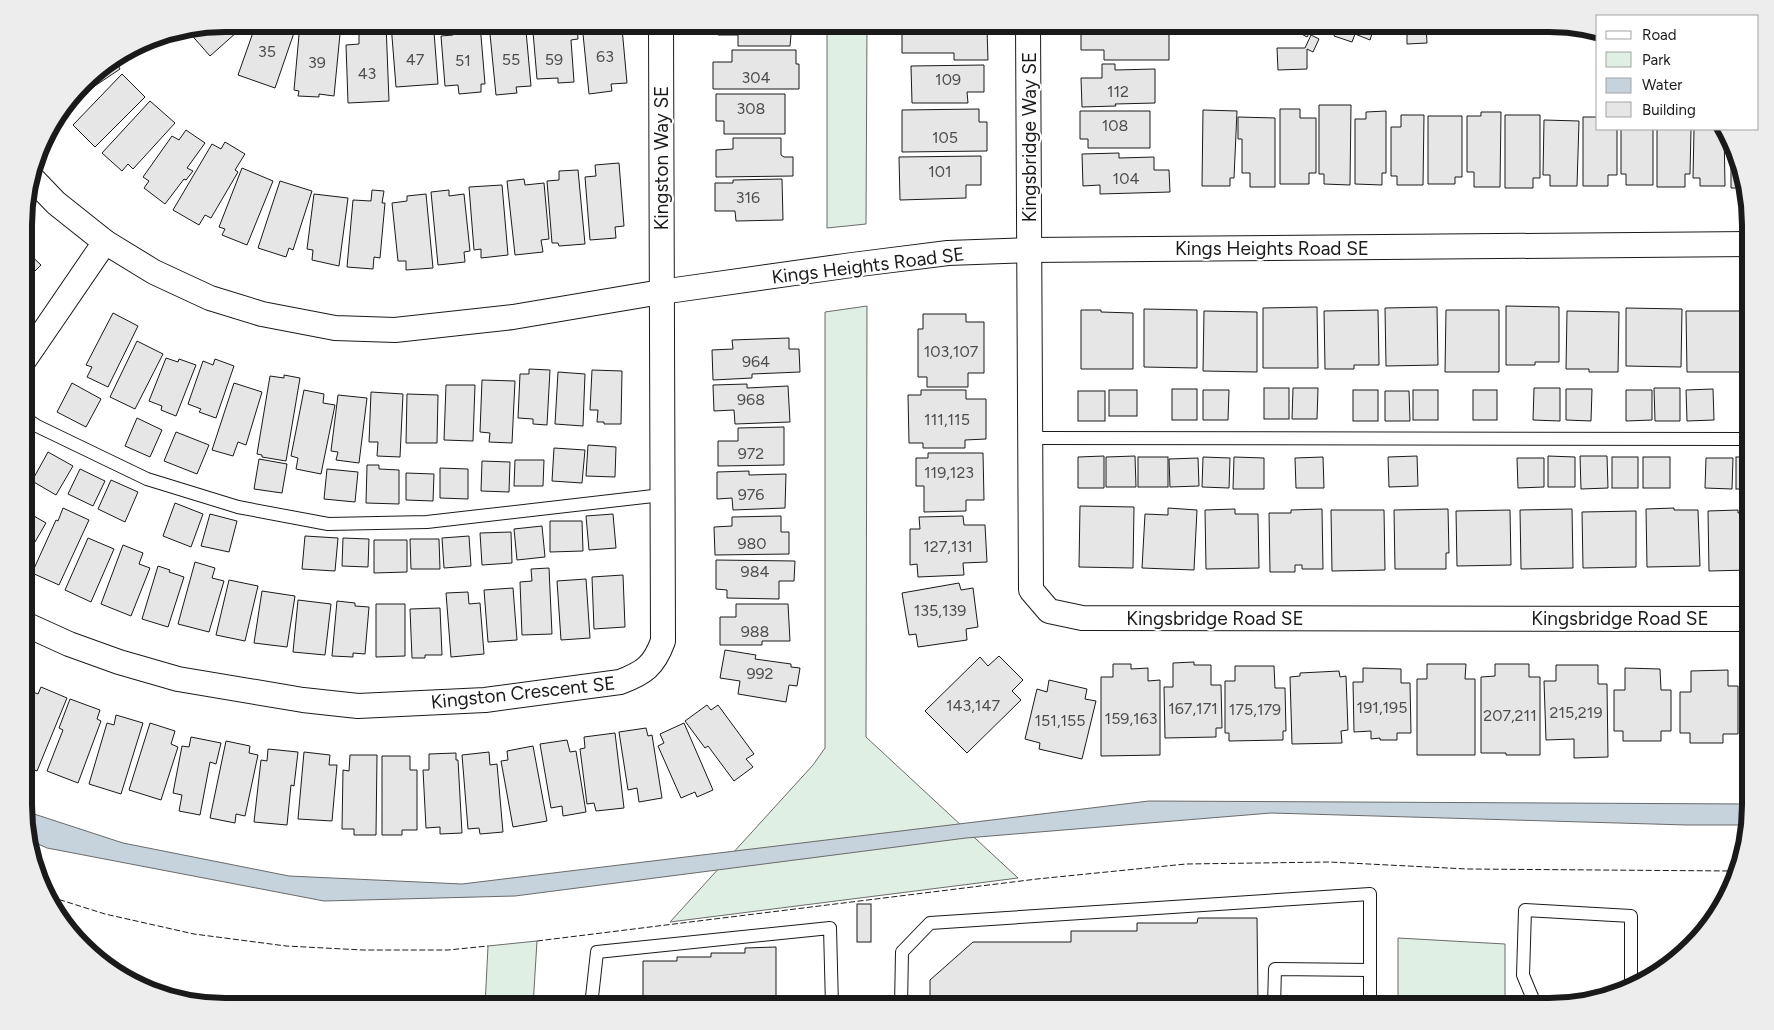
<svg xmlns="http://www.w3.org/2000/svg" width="1774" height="1030" font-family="Figtree,sans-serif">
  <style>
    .green { fill: #e0efe3; stroke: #6a6a6a }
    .water { fill: #c6d2dc; stroke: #6a6a6a }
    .building { fill: #e6e6e6; stroke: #1a1a1a }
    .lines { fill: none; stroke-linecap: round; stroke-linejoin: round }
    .lane-casing { stroke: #1a1a1a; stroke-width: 14 }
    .street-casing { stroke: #1a1a1a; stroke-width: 26 }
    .lane { stroke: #fff; stroke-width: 12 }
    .street { stroke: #fff; stroke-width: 24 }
    .fence { stroke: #1a1a1a; stroke-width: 1; stroke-dasharray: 6 2.5; stroke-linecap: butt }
    .labels { text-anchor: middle; stroke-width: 4; stroke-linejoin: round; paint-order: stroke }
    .number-label { font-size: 16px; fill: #4d4d4d }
    .street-label { font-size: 19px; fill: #1a1a1a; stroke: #fff }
    .rim { fill: none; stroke: #1a1a1a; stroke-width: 6 }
  </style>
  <rect width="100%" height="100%" fill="#fff"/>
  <g class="green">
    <polygon points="827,24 867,24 866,224 827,228"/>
    <polygon points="867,306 866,737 1018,878 670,922 813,765 825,748 825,312"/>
    <polygon points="1398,938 1505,944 1505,1006 1398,1006"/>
    <polygon points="537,941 533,1006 485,1006 488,946"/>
  </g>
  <polygon class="water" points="1149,801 1750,804 1750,817 1748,825 1687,825 1271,813 966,838 515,896 324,901 47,848 29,840 25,831 25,811 123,843 289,876 462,884"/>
  <g class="building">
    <polygon points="226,24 246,24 210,56 188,31"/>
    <polygon points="256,24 265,27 267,24 297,24 275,88 238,75"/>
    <polygon points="300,24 330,24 329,33 340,34 334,96 319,94 319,97 298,96 299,91 294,90"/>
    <polygon points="359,24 386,24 389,101 348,103 346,45 359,44"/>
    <polygon points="391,24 421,24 422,33 434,32 438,84 396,87"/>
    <polygon points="452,24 480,24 485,84 481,84 481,92 459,94 458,85 445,86 441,36 453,35"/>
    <polygon points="489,24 517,24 518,32 526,31 531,86 516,87 517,93 496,95"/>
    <polygon points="547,24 577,24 578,39 571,40 574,82 558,83 558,78 537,79 533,32 548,30"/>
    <polygon points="582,24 611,24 611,29 622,28 627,83 611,84 612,91 589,94"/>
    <polygon points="718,24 792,24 790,46 738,46 738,35 718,35"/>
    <polygon points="910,24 968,24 968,29 987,29 988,60 954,60 954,53 902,53 902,33 910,33"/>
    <polygon points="1081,24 1169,24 1169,60 1104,60 1104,50 1081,50"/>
    <polygon points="1290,24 1315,24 1307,37 1289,27"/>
    <polygon points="1338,24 1375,24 1370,40 1355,34 1352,42 1334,36"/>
    <polygon points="1394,24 1426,24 1427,43 1407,44 1407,32 1395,32"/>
    <polygon points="1480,24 1512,24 1512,33 1492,33 1492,27 1480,27"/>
    <polygon points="1311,35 1319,39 1313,52 1307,49 1307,69 1278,70 1277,48 1305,48"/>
    <polygon points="732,50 796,50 796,64 799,64 799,89 713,89 713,62 732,62"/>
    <polygon points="115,60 120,69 71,102 92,74"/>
    <polygon points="1102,64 1115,64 1115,70 1155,69 1155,103 1115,104 1116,106 1082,107 1081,78 1102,78"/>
    <polygon points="984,65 984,92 967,92 968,103 912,103 911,66"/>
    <polygon points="122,74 145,97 95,147 73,125"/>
    <polygon points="716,94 785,94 785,134 724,134 724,121 716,121"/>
    <polygon points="150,101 175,123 133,169 128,164 122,171 102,153"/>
    <polygon points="1319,105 1351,105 1350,185 1324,184 1324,174 1319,174"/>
    <polygon points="979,109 979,122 987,122 987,151 902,152 902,110"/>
    <polygon points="1280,109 1300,109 1300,118 1316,118 1316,173 1309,173 1309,184 1280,184"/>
    <polygon points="1203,110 1237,111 1234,178 1230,178 1230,186 1202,186"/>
    <polygon points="1080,111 1150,111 1150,148 1088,148 1088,139 1080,139"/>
    <polygon points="1386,111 1386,173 1382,173 1382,185 1355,184 1355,119 1366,119 1366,112"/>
    <polygon points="1481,112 1501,112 1500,187 1474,187 1474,172 1467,172 1467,116 1481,116"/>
    <polygon points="1401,115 1424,115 1423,185 1397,185 1397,176 1391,176 1391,127 1401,127"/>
    <polygon points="1505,115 1540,115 1540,178 1533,178 1533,188 1505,188"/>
    <polygon points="1428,116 1462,116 1462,177 1455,177 1455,184 1428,184"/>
    <polygon points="1238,117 1275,118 1275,187 1250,187 1250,173 1242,173 1242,139 1238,139"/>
    <polygon points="1583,117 1598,117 1598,129 1617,129 1617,175 1608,175 1608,186 1583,186"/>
    <polygon points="1544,120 1579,121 1577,186 1550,186 1550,175 1543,175"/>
    <polygon points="1621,129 1653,129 1653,185 1626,185 1626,174 1621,174"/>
    <polygon points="1657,129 1691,129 1690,174 1685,174 1685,187 1657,187"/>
    <polygon points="1694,129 1724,129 1725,186 1700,186 1700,178 1693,178"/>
    <polygon points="186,130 205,143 187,168 193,171 186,180 184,179 165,204 144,188 149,181 143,177 172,136 179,140"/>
    <polygon points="733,138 781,138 781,155 784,157 793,157 793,176 716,177 716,150 733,149"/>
    <polygon points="225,142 245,154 235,170 238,172 211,218 205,215 199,225 173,210 212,144 221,149"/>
    <polygon points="1731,149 1742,188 1731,188"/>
    <polygon points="1119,153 1119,158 1154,157 1154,170 1169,170 1170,192 1100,194 1100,185 1083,186 1082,154"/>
    <polygon points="981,156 981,185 966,185 966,198 900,200 899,157"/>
    <polygon points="619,163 624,226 615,227 616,238 590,240 585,177 596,176 595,165"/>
    <polygon points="242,168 273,181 247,245 222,235 225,229 219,227"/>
    <polygon points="578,170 585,244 559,246 558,243 552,243 547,181 559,180 559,171"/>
    <polygon points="524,179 525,185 544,183 549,239 541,240 543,252 515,255 507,181"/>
    <polygon points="782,179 783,220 736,221 735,211 715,211 715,183 733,183 733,180"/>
    <polygon points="280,181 312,191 293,250 289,248 286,257 258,248"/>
    <polygon points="502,185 508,255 481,258 481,249 474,250 469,187"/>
    <polygon points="372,190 384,191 382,203 385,203 380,258 374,257 373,269 347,267 353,200 371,201"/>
    <polygon points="449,190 449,196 464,194 470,251 464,252 465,262 438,265 431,192"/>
    <polygon points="314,194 348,198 339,266 312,260 313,250 307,249"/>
    <polygon points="426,194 433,268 406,270 406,261 398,261 392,203 407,201 407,196"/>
    <polygon points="25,250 41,265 25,281"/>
    <polygon points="1506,306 1559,307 1559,362 1535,362 1535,365 1506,365"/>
    <polygon points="1317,307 1318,368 1263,368 1263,308"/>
    <polygon points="1437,307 1438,365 1386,366 1385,308"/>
    <rect x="1747" y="307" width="3" height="58"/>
    <polygon points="1626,308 1682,309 1681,367 1626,366"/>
    <polygon points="1144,309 1197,310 1197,368 1144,367"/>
    <polygon points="1081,310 1101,310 1101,312 1133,313 1133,369 1081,369"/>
    <polygon points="1378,310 1379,365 1354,365 1354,369 1325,369 1324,311"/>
    <polygon points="1446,310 1499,310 1499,372 1445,372"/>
    <polygon points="1204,311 1257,312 1257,372 1203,371"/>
    <polygon points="1567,311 1619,312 1618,372 1589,372 1589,369 1566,369"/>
    <polygon points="1686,311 1740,311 1740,372 1687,372"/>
    <polygon points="113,313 138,326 108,387 87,377 92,367 86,365"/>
    <polygon points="923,314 966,314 966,322 984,322 984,373 968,373 968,387 927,387 927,377 918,377 918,329 923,329"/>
    <polygon points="789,338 789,349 799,349 800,372 752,374 752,378 713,380 712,350 733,349 732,340"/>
    <polygon points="137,341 163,354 135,409 110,397"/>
    <polygon points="166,358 178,362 179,359 196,365 176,416 161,410 162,406 149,401"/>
    <polygon points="215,359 234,366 216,418 199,412 201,409 188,404 203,361 213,365"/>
    <polygon points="529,369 550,370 547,425 533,424 533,419 518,418 520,374 529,374"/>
    <polygon points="592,370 622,371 621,424 604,424 604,422 597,422 598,410 590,410"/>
    <polygon points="558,372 585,374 583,426 555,424"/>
    <polygon points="284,375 300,378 286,461 262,457 262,455 257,454 270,376 284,378"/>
    <polygon points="482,380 515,381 512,443 489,442 490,433 480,432"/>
    <polygon points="72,383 101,399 86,427 57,412"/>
    <polygon points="234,383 262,392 246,445 238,442 233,456 212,450"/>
    <polygon points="747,384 747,388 788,386 790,422 735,424 734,410 714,411 713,385"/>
    <polygon points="446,385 475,385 473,441 444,440"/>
    <rect x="1264" y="388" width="25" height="31"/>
    <polygon points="1293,388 1318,388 1317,419 1292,419"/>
    <polygon points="1534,388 1560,388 1560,421 1533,420"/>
    <polygon points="1654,388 1680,388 1680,421 1655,421"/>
    <rect x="1747" y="388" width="3" height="32"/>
    <rect x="1172" y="389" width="25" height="31"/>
    <polygon points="1566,389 1592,389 1591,421 1566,420"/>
    <polygon points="1713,389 1714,420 1687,421 1686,390"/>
    <polygon points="304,390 324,394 323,403 335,405 321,474 296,469 298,458 291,456"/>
    <polygon points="921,390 966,390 966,399 986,399 986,439 965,440 965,448 923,448 923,443 909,443 908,395 921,395"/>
    <rect x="1109" y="390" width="28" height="26"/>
    <polygon points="1203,390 1229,390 1228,420 1203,420"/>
    <rect x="1353" y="390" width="25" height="31"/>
    <rect x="1413" y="390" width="25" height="30"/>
    <rect x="1473" y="390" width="24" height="30"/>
    <polygon points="1626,390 1652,390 1652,420 1626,421"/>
    <rect x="1078" y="391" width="27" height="30"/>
    <polygon points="1385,391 1409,391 1410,421 1385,421"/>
    <polygon points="371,392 403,394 400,457 377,456 378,442 369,442"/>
    <polygon points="407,394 438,395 437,443 406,443"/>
    <polygon points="338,395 367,398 359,463 336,460 338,452 331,451"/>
    <polygon points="137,418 162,430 150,457 125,446"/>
    <polygon points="784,427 784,465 718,466 718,441 738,441 738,428"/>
    <polygon points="176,432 209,445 197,474 164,461"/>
    <polygon points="588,445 616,447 615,477 586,476"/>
    <polygon points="554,448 585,450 582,483 552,481"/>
    <polygon points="48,452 73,466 56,495 32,481"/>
    <polygon points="928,453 983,453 984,500 966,500 966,511 924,512 924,486 916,486 916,458 928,458"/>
    <polygon points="1104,456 1104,488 1078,488 1078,457"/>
    <polygon points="1135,456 1136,487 1106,487 1106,457"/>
    <polygon points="1417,456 1418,486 1389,487 1388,457"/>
    <polygon points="1548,456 1575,457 1575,487 1548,487"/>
    <polygon points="1580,456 1607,456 1608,488 1581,489"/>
    <rect x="1138" y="457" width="30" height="30"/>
    <polygon points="1203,457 1230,458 1229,488 1202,487"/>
    <polygon points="1234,457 1264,458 1264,489 1233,489"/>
    <polygon points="1323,457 1324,488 1296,488 1295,458"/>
    <rect x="1612" y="457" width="26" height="31"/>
    <rect x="1643" y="457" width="27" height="31"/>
    <rect x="1736" y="457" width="14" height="32"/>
    <polygon points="1198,458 1199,486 1170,487 1169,459"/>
    <polygon points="1517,458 1544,458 1544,487 1518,488"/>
    <polygon points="1706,458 1733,458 1732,489 1705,488"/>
    <polygon points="259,459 287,464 282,493 254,489"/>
    <polygon points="515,460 544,460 543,486 514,486"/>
    <polygon points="482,461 510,462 509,492 481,491"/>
    <polygon points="367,465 379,465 379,469 399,470 399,504 366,503"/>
    <polygon points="440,468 468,469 468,499 440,498"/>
    <polygon points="80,469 105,481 93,506 68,494"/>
    <polygon points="327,469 358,472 355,502 324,499"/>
    <polygon points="749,471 749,475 786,474 785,508 733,510 732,498 717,499 717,472"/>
    <polygon points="406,473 434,474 433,501 406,500"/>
    <polygon points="111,480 138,492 125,522 98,509"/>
    <polygon points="175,503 203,514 191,547 163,536"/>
    <polygon points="1080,506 1134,507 1133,568 1079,567"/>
    <polygon points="63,508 89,520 59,585 32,573 56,520 58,521"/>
    <polygon points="1168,508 1197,510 1194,570 1142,568 1145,514 1168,515"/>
    <polygon points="1674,508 1674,510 1698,510 1700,566 1647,567 1646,509"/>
    <polygon points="1235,509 1235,514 1258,514 1259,568 1206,569 1205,510"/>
    <polygon points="1322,509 1323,569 1302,569 1302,565 1295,565 1295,572 1270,572 1269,513 1291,513 1291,510"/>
    <polygon points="1448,509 1449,553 1446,553 1446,569 1395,569 1394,510"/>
    <polygon points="1572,509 1573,568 1521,569 1520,510"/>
    <polygon points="1331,510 1384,510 1385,570 1332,571"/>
    <polygon points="1510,510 1511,565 1457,566 1456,511"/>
    <polygon points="1738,510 1738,513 1750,513 1750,570 1709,571 1708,511"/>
    <polygon points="1636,511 1636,567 1583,568 1582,512"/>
    <polygon points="27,512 46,523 25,559 25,515"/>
    <polygon points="210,514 237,521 229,552 201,546"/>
    <polygon points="613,514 616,548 589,550 586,516"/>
    <polygon points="781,516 781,532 789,532 789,554 715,555 714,527 732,526 732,517"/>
    <polygon points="963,516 964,525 985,525 987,562 963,563 964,575 918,577 917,564 910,565 910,529 920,529 919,517"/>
    <polygon points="550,521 582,521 583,551 550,552"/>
    <polygon points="542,526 545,557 517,560 514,529"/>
    <polygon points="511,532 512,563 482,565 480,533"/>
    <polygon points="305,536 338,538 335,571 302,569"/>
    <polygon points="469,536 471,566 444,568 442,538"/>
    <polygon points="88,538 114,549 91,602 65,590"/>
    <polygon points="343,538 369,539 368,567 342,566"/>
    <polygon points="410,539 439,539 440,569 411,569"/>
    <polygon points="374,540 407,540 407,572 374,573"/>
    <polygon points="123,545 143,553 139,564 150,568 131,616 101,604"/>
    <polygon points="716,560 795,561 794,581 779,581 779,599 727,598 727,590 716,589"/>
    <polygon points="195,562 215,568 212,578 224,581 209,632 178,624"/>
    <polygon points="158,566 170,570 169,572 184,577 168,627 142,619"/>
    <polygon points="549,568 552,634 522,635 520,582 532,581 531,569"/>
    <polygon points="623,575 625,627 594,629 592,577"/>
    <polygon points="586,579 590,638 561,640 557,581"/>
    <polygon points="229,580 258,586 245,641 216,635"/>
    <polygon points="959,583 961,590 973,588 978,627 966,629 967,640 918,647 916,634 909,635 902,593"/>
    <polygon points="513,588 517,640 488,642 484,590"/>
    <polygon points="262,591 295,596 287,647 254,643"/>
    <polygon points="468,592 469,604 480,603 484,654 451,657 446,593"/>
    <polygon points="298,600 331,604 325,655 293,652"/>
    <polygon points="337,601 355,603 355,606 369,607 365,654 353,653 353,657 332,656"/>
    <polygon points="376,604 405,604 405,656 376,657"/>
    <polygon points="736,604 788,604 790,641 762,641 762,645 720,645 720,617 736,617"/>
    <polygon points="440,608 442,655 425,655 425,658 412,658 410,609"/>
    <polygon points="725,650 756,655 755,659 791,664 791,667 800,668 797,686 789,685 786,702 738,694 740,681 720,678"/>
    <polygon points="999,656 1023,680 1012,691 1021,700 967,753 925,711 980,657 988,666"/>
    <polygon points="1194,662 1194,665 1211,665 1211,685 1221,685 1222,728 1216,728 1216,737 1165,738 1164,687 1173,687 1173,663"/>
    <polygon points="1113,664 1131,664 1131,669 1148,668 1148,681 1160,680 1160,755 1101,756 1101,677 1113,677"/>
    <polygon points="1427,664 1466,664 1465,679 1475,679 1475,755 1417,755 1417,679 1427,679"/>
    <polygon points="1495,664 1529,664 1529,677 1540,677 1540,755 1506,755 1506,753 1481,753 1481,677 1495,676"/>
    <polygon points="1556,665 1598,665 1598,684 1607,684 1608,757 1574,758 1574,739 1546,740 1544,681 1556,681"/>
    <polygon points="1235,666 1274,666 1275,688 1285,688 1286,731 1283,731 1283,740 1229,741 1229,733 1225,733 1225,681 1235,681"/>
    <polygon points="1363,668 1401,669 1401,683 1410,683 1411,733 1397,733 1397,740 1380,740 1380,738 1371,739 1371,731 1354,732 1353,682 1363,682"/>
    <polygon points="1625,668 1660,669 1661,690 1671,690 1671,731 1661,731 1661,741 1623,741 1623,731 1614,731 1614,690 1625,690"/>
    <polygon points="1728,670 1728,686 1738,686 1738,734 1723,734 1723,743 1690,743 1690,733 1680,733 1680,692 1691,692 1691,671"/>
    <polygon points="1339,671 1340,677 1346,676 1348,730 1341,731 1342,743 1292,744 1290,677 1300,676 1300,673"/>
    <polygon points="1049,680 1087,689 1085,699 1096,701 1082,759 1039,749 1040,743 1025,739 1037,689 1047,692"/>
    <polygon points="41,687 67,698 37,771 25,766 25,709 33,692 38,694"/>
    <polygon points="1746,693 1750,693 1750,735 1747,735"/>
    <polygon points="70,699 100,710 97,719 101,721 78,783 47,771 63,730 59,728"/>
    <polygon points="707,705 711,710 718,705 754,754 746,759 753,767 734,781 708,746 705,748 685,721"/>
    <polygon points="116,715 143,723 121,794 89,784 107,723 114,725"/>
    <polygon points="150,723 175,731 171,744 178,747 161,800 129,790"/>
    <polygon points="684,723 713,790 697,797 695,792 681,798 658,746 664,743 660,734"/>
    <polygon points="646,728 648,736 652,735 662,798 639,802 637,788 628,790 619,732"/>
    <polygon points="615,733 624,808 596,811 594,803 587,804 580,749 585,748 584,737"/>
    <polygon points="191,737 221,743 216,764 210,762 200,815 179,811 182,795 173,793 182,746 189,747"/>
    <polygon points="567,740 570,752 576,751 586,812 563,816 562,806 551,808 540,744"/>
    <polygon points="226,741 250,746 249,753 258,755 245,816 236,814 235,823 210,818"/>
    <polygon points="533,746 547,821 513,827 501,761 508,760 507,751"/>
    <polygon points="268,749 298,752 294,786 291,785 287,825 254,822 261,760 267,761"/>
    <polygon points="304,752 330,755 329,765 337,765 332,821 298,819"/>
    <polygon points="489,752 490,765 497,764 503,832 480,834 479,828 468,829 462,755"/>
    <polygon points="456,753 456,760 458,760 462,833 440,834 440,827 426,828 423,770 429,770 429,754"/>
    <polygon points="350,755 377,755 376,835 354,835 354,829 342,829 343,770 349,771"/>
    <polygon points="382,756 410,756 410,770 417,770 417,830 402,830 402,835 382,835"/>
    <rect x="857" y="904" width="14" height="38"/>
    <polygon points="1198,918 1257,918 1258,1005 930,1006 930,980 973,942 1071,942 1071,931 1137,931 1137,923 1197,923"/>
    <polygon points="776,947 776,1006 643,1006 643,961 677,961 677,957 711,957 711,953 745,953 745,948"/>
  </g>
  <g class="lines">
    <defs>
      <g id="lane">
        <polyline points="25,418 37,426 147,479 238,507 328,524 427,522 662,495"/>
        <polyline points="1031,438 1750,439"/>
        <polyline points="591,1006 597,952 830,928 832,1006"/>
        <polyline points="901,1006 902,952 930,923 1370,894 1370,1006"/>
        <polyline points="1274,1006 1275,969 1370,970"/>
        <polyline points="1537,1006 1535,1004 1523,975 1525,910 1631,916 1631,985"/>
      </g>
      <g id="street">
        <polyline points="1028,24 1031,590 1049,611 1082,618 1750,619"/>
        <polyline points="32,178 56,203 105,242 154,272 210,298 262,314 335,328 395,330 513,317 661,292 852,265 948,253 1030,250 1750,244"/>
        <polyline points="25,359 105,242"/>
        <path d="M25,624L69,644L119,662L178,679L303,700L358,706L485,700L620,682C644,673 654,666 663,641L661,24"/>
      </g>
    </defs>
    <use href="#lane" class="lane-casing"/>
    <use href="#street" class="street-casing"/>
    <use href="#lane" class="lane"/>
    <use href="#street" class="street"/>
    <g class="fence">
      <polyline points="51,897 105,914 194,934 286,946 363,950 448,950 488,946"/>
      <polyline points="537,941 1037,879 1186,864 1329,862 1467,869 1733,871"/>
    </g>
  </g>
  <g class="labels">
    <g class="number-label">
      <text x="267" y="57">35</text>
      <text x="605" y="62">63</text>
      <text x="415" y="65">47</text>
      <text x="511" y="65">55</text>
      <text x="554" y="65">59</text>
      <text x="463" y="66">51</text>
      <text x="317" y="68">39</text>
      <text x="367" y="79">43</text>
      <text x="756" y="83">304</text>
      <text x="948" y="85">109</text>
      <text x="1118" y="97">112</text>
      <text x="751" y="114">308</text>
      <text x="1115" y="131">108</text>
      <text x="945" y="143">105</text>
      <text x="940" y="177">101</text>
      <text x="1126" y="184">104</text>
      <text x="748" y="203">316</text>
      <text x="951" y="357">103,107</text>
      <text x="756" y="367">964</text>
      <text x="751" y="405">968</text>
      <text x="947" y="425">111,115</text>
      <text x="751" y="459">972</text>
      <text x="949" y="478">119,123</text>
      <text x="751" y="500">976</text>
      <text x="752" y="549">980</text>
      <text x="948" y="552">127,131</text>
      <text x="755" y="577">984</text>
      <text x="940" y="616">135,139</text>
      <text x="755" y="637">988</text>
      <text x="760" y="679">992</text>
      <text x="973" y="711">143,147</text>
      <text x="1382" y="713">191,195</text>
      <text x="1193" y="714">167,171</text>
      <text x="1255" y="715">175,179</text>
      <text x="1576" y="718">215,219</text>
      <text x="1510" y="721">207,211</text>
      <text x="1131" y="724">159,163</text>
      <text x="1060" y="726">151,155</text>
    </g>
    <g class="street-label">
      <text transform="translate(1029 137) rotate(-90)" y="7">Kingsbridge Way SE</text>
      <text transform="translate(661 158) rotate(-90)" y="7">Kingston Way SE</text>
      <text x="1272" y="255">Kings Heights Road SE</text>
      <text transform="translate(868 265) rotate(-7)" y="7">Kings Heights Road SE</text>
      <text x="1215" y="625">Kingsbridge Road SE</text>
      <text x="1620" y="625">Kingsbridge Road SE</text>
      <text transform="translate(523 692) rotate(-6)" y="7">Kingston Crescent SE</text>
    </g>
  </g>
  <path d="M0 0H1774V1030H0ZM225 32H1549A193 193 0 0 1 1742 225V805A193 193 0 0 1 1549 998H225A193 193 0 0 1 32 805V225A193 193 0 0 1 225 32Z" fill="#ededed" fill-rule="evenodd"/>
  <path class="rim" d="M225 32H1549A193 193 0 0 1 1742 225V805A193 193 0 0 1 1549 998H225A193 193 0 0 1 32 805V225A193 193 0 0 1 225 32Z"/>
  <rect x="1596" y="15" width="162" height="115" fill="#ffffff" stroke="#a3a3a3"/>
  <rect x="1606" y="31" width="25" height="8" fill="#ffffff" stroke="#a3a3a3"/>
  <text x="1642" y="40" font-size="15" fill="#1a1a1a">Road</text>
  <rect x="1606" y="52" width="25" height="15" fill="#e0efe3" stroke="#a3a3a3"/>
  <text x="1642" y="65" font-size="15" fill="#1a1a1a">Park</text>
  <rect x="1606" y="78" width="25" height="15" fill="#c6d2dc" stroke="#a3a3a3"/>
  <text x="1642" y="90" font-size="15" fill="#1a1a1a">Water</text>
  <rect x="1606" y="102" width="25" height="15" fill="#e6e6e6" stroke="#a3a3a3"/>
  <text x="1642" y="115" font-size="15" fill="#1a1a1a">Building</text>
</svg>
